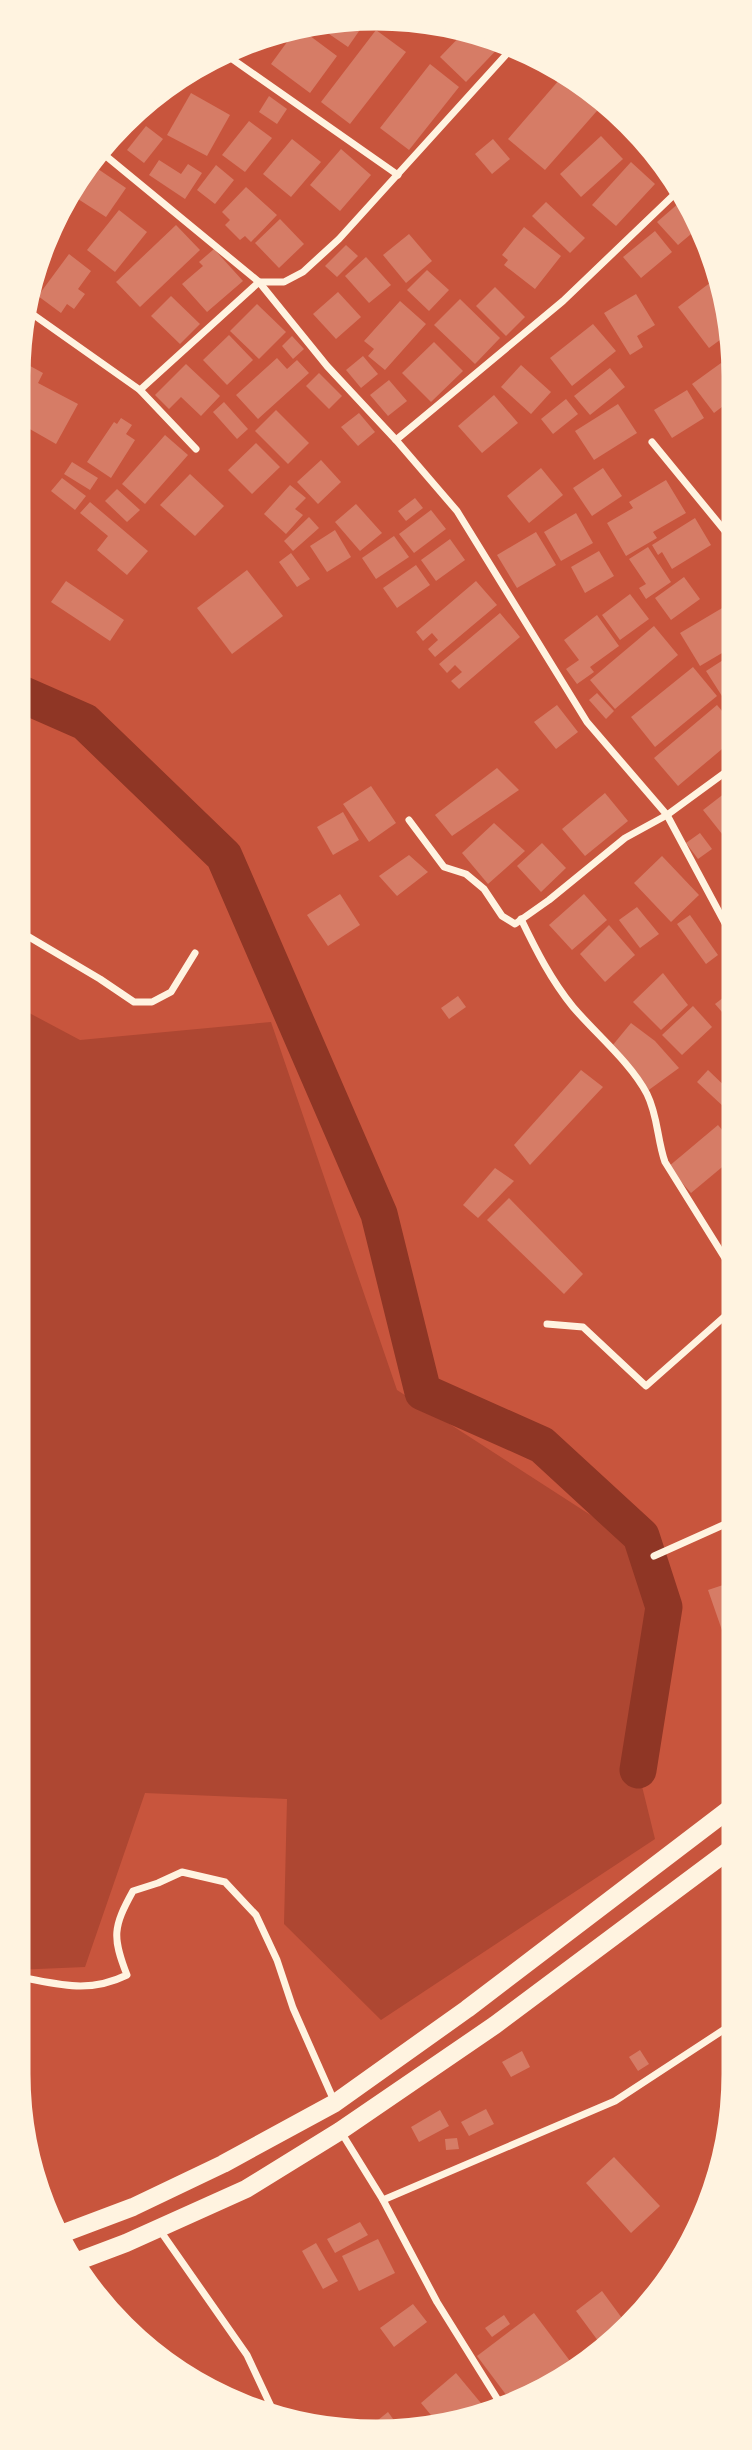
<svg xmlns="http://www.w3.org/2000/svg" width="752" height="2450" font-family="Spectral,serif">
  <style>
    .green { fill: #ae4732 }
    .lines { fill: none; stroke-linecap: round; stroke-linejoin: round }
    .river { stroke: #8f3625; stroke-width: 37 }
    .building { fill: #d67c66 }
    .minor { stroke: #fff3e0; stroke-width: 7 }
    .primary { stroke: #fff3e0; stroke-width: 18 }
    .rim { fill: none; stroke: #fff3e0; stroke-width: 9 }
  </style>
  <rect width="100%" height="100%" fill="#c8553d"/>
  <polygon class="green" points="18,1007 80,1040 271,1022 397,1390 654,1556 638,1770 655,1839 381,2020 284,1924 287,1799 145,1793 85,1967 14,1970"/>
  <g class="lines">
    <polyline class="river" points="19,693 85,722 224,856 379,1214 423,1392 542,1445 641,1536 664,1607 638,1770"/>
  </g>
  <g class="building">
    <polygon points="314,21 366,21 348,47 313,23"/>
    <polygon points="298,27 337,56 310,93 271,64"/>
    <polygon points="467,29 504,42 466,82 440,57"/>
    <polygon points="376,30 406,52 350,124 321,102"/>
    <polygon points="430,64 459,87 409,150 380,128"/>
    <polygon points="566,72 603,104 545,170 508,139"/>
    <polygon points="191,93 230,115 207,156 167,135"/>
    <polygon points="269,96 287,109 277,124 259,112"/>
    <polygon points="249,121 272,138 245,172 222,155"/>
    <polygon points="146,126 163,139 144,163 127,150"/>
    <polygon points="601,136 623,159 581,197 560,174"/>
    <polygon points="292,139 321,162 291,197 263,174"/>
    <polygon points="493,139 510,159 492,174 475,154"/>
    <polygon points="341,149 371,175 340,211 310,185"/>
    <polygon points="159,160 181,174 188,164 202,173 185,199 149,175"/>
    <polygon points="631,162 655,184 616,226 592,205"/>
    <polygon points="216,165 234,180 215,204 197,190"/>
    <polygon points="98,169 126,188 106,217 78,199"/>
    <polygon points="246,187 277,215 251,242 245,236 240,240 225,225 230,220 222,212"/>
    <polygon points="687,196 700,216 703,224 678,245 657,222"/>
    <polygon points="546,202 585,238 570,253 532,216"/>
    <polygon points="119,210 147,232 115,272 87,250"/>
    <polygon points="280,219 304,244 279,268 255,243"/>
    <polygon points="176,225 200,250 140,307 116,282"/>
    <polygon points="524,227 561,256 535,289 504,265 508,260 502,255"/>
    <polygon points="655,231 672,252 641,278 623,257"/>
    <polygon points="409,234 432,261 406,283 383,255"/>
    <polygon points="346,245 358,256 337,277 325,266"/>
    <polygon points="214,249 243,281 207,312 182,284 203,266 199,262"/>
    <polygon points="69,254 91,271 78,289 85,294 74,309 67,304 61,313 38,296"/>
    <polygon points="366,257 391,285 369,303 345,276"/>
    <polygon points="427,270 449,290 429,311 407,290"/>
    <polygon points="719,276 735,329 709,348 678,307"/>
    <polygon points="495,287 525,317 506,336 476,306"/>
    <polygon points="338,292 361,317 336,339 313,314"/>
    <polygon points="636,294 655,325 637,336 643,347 630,355 604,313"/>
    <polygon points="171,296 200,324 180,344 151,316"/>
    <polygon points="460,299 500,338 475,364 434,325"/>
    <polygon points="400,301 426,324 385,370 368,356 374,349 364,341"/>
    <polygon points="257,304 286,332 259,359 230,331"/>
    <polygon points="593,324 616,351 572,386 550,358"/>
    <polygon points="229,335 253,360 227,385 203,360"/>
    <polygon points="292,336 304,349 293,359 282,346"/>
    <polygon points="434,342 463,371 431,402 402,373"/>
    <polygon points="363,356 378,374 361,388 346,370"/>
    <polygon points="277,358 287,369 297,360 309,373 258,419 236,395"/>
    <polygon points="21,361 43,373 38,383 78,404 56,444 21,424"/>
    <polygon points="721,363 735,381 735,397 714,413 692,384"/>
    <polygon points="186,364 220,396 201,416 181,397 169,409 155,395"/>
    <polygon points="521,365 551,392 531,414 501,387"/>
    <polygon points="610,368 625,387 590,415 574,396"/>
    <polygon points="319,373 342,396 329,409 306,386"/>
    <polygon points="389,380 407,401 388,416 370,395"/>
    <polygon points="687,390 704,418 672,438 654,410"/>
    <polygon points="494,395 518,423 482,453 458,426"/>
    <polygon points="566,399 578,414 553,434 541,419"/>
    <polygon points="224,402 248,429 237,439 213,412"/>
    <polygon points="618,404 637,433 594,460 575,431"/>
    <polygon points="276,410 309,443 288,464 255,431"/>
    <polygon points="359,413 375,432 358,446 341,427"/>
    <polygon points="121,418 132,425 126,434 135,440 111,478 87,462 114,422 117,424"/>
    <polygon points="165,435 188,455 145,504 122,484"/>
    <polygon points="256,443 280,467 252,494 228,470"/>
    <polygon points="321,460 341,482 318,504 297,482"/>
    <polygon points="72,462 98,478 90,490 64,474"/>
    <polygon points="541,468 563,495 529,523 507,496"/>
    <polygon points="603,468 622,496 592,516 573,488"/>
    <polygon points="190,474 224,506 195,536 160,505"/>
    <polygon points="62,478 86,496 75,510 51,491"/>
    <polygon points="666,480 686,513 653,532 657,538 626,556 607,523 633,508 629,502"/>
    <polygon points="290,485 306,498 295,509 303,515 286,534 264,514"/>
    <polygon points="117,489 140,510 127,522 105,501"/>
    <polygon points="415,498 423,508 406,521 398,511"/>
    <polygon points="734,500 734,524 723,509"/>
    <polygon points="90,502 148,551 127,575 97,550 108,536 80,513"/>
    <polygon points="356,504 382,533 360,551 335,522"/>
    <polygon points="431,510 446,529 414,553 399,534"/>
    <polygon points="576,513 593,543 561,561 544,532"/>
    <polygon points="309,517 319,528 293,551 284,541"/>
    <polygon points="695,518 711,545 672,569 662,552 658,555 652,545"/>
    <polygon points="335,530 351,557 327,572 310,546"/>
    <polygon points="536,532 556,565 517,588 497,555"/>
    <polygon points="394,536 409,557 376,579 362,558"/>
    <polygon points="450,539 465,560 436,581 421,560"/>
    <polygon points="648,547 671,582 646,599 639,588 646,584 629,559"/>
    <polygon points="599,551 614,576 585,593 571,567"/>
    <polygon points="291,553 310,579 297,587 279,562"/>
    <polygon points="416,565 430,585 397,608 383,588"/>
    <polygon points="247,570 283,616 232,654 197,608"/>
    <polygon points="684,577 700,599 671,620 655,598"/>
    <polygon points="66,581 124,620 110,641 51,602"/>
    <polygon points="476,581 497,605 435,657 428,649 438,640 432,633 423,641 416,632"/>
    <polygon points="630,594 649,619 620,640 602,615"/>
    <polygon points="734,601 734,646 700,666 680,633"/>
    <polygon points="500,613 520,637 459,689 451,681 462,672 455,665 447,673 439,664"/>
    <polygon points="597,615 619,646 590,667 594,672 577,684 566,669 579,660 564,640"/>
    <polygon points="654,626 678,655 615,709 590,680"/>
    <polygon points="734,653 734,700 727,704 706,671"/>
    <polygon points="693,667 717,696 655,747 631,717"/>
    <polygon points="597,693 614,711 606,719 589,700"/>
    <polygon points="557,705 578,732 556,749 534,722"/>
    <polygon points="717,705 734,725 734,739 678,786 654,758"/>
    <polygon points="497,768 519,790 452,836 435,815"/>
    <polygon points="371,786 396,823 369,842 343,804"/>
    <polygon points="734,786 734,833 726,839 703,810"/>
    <polygon points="605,793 628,821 585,856 562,829"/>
    <polygon points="343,812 359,840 333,855 317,827"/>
    <polygon points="494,823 525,851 488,884 462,853"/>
    <polygon points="700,833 712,849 698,859 686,843"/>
    <polygon points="542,843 566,868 541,892 517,866"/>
    <polygon points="409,855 428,872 397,896 379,876"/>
    <polygon points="662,856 699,895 671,922 634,883"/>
    <polygon points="340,894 360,925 328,946 307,915"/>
    <polygon points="584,894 607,920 572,950 549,925"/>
    <polygon points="734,894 734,915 724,900"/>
    <polygon points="637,907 659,934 640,948 619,920"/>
    <polygon points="690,915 718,955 706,964 677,924"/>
    <polygon points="609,925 635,955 605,982 580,954"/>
    <polygon points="663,973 688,1005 661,1030 633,1002"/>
    <polygon points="733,990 733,1016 729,1020 715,1004"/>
    <polygon points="458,996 466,1007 449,1019 441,1008"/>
    <polygon points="693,1006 712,1027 682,1055 662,1035"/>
    <polygon points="631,1023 655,1041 679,1068 646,1092 612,1046"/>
    <polygon points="731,1064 733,1066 733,1081 724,1072"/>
    <polygon points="581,1070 603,1087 530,1165 514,1145"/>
    <polygon points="708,1070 733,1094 733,1100 725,1108 697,1082"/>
    <polygon points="718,1125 733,1143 733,1158 691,1193 668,1167"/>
    <polygon points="495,1168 514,1181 478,1218 463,1205"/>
    <polygon points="509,1198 583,1274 564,1294 487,1220"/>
    <polygon points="732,1582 732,1633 724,1636 708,1590"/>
    <polygon points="640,2050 649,2064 638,2071 629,2057"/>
    <polygon points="522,2051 530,2067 511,2077 502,2062"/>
    <polygon points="486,2109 494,2124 469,2136 461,2122"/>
    <polygon points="440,2110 449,2126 419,2142 411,2127"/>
    <polygon points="457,2138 459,2149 446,2150 445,2139"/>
    <polygon points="614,2157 660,2206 631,2233 586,2183"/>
    <polygon points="360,2222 368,2235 335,2253 327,2239"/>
    <polygon points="378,2239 395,2273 359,2291 342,2256"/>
    <polygon points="316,2243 338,2281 323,2289 302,2251"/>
    <polygon points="602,2291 627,2325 604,2349 576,2311"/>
    <polygon points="413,2304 427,2322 394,2347 380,2328"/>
    <polygon points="534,2313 579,2373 513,2404 477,2356"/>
    <polygon points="504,2315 510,2324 492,2337 485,2328"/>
    <polygon points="456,2373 490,2414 469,2424 440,2426 421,2403"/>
    <polygon points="388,2412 396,2423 385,2429 378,2420"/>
  </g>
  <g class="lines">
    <g class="minor">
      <polyline points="225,54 398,175"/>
      <polyline points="112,138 104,149 106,156 259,282 327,366 396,440 457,511 587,722 667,815 734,940"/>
      <polyline points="21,306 140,390 196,449"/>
      <polyline points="140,390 259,282 284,282 303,272 339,239 514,46"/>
      <polyline points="396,440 563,301 681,188"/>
      <polyline points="652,442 734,542"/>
      <polyline points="409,820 444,867 466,874 484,889 502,916 515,924 549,900 625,838 667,815 734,766"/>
      <path d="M521,919C536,950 551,980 573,1007C596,1034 631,1063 647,1094C658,1116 657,1139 665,1162L733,1271"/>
      <polyline points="19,931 100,979 134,1002 152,1002 171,992 195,953"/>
      <polyline points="547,1324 583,1327 646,1386 733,1309"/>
      <polyline points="654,1556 732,1521"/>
      <path d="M14,1976C56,1983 86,1995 127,1975C112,1937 113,1927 133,1891L158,1883L182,1872L225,1882L256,1915L277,1960L293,2008L335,2103"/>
      <polyline points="341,2132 383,2200 615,2101 731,2025"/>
      <polyline points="383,2200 437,2302 503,2408"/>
      <polyline points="159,2229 247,2355 276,2417"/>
    </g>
    <g class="primary">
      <polyline points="56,2236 133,2207 223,2164 335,2103 467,2009 732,1807"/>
      <polyline points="73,2263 126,2243 246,2189 340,2131 495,2025 732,1848"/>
    </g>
  </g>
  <path d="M0 0H752V2450H0ZM376 26H376A350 350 0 0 1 726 376V2074A350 350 0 0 1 376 2424H376A350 350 0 0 1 26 2074V376A350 350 0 0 1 376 26Z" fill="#fff3e0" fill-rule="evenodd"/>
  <path class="rim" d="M376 26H376A350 350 0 0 1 726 376V2074A350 350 0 0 1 376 2424H376A350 350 0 0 1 26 2074V376A350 350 0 0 1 376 26Z"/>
</svg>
